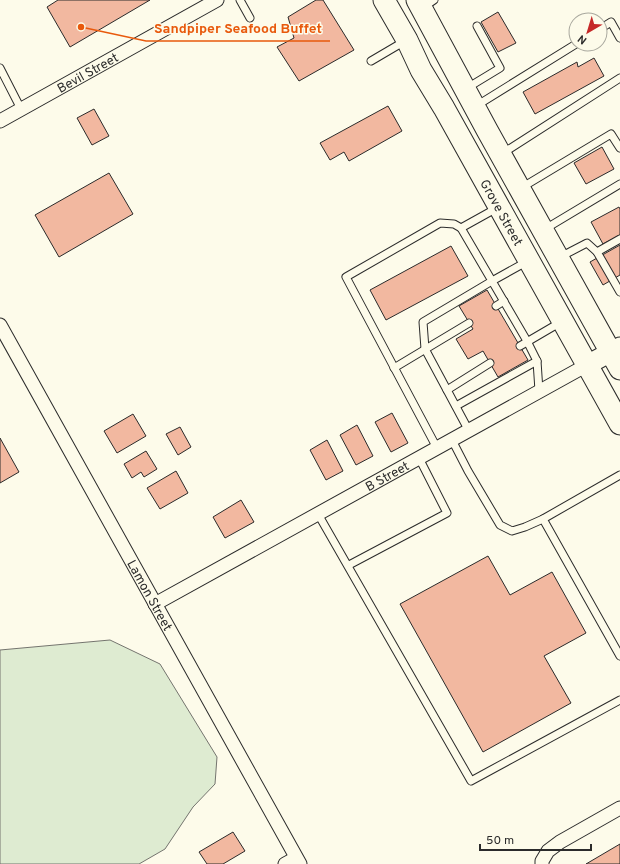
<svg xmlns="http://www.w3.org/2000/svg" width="620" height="864" font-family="Overpass,sans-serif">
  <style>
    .green { fill: #deebd1; stroke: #74746e }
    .building { fill: #f2b8a0; stroke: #2b2b2b }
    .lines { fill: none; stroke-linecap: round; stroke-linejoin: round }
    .lane-casing { stroke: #2b2b2b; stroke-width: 9 }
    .street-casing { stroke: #2b2b2b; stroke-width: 15 }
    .secondary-casing { stroke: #2b2b2b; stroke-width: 21 }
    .primary-casing { stroke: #2b2b2b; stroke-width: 23 }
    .lane { stroke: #fdfbea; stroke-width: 7 }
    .street { stroke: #fdfbea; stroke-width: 13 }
    .secondary { stroke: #fdfbea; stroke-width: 19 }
    .primary { stroke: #fdfbea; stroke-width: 21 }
    .labels { text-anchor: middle; stroke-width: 3; stroke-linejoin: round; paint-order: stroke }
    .street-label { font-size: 13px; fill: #2b2b2b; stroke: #fdfbea }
    .leader { fill: none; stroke: #e8590c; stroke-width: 1.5 }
    .callout-dot { fill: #e8590c; stroke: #fdfbea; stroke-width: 1.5 }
    .callout-label { font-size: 14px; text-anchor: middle; font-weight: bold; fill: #e8590c; stroke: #fdfbea; stroke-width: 3; stroke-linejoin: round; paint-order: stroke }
  </style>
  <rect width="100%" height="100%" fill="#fdfbea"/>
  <polygon class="green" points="110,640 160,664 217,757 215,784 193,807 165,849 139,864 0,864 0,650"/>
  <g class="building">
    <polygon points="58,0 150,0 70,47 47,7"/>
    <polygon points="316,0 323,0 354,50 299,81 277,47 294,38 288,17"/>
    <polygon points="498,12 516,43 498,52 481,22"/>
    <polygon points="594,58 604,76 535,114 523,92 577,62 578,67"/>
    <polygon points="388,106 402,131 349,161 344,152 330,160 320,143"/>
    <polygon points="94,109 109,136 92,145 77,118"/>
    <polygon points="602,147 614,169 586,184 574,163"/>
    <polygon points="109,173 133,214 59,257 35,215"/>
    <polygon points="619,207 620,209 620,235 603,244 591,222"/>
    <polygon points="620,245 620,275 603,285 590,262"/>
    <polygon points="451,246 468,276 386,320 370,290"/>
    <polygon points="487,290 528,360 498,377 483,351 468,359 456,339 473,329 459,306"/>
    <polygon points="392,413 408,443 391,452 375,422"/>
    <polygon points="133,414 146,436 117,453 104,431"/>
    <polygon points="357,425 373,456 356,465 340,435"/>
    <polygon points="180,427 191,447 178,455 166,434"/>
    <polygon points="0,438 19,472 0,483"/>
    <polygon points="327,440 343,471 326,480 310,450"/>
    <polygon points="146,451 157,469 144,477 141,472 132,478 124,464"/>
    <polygon points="176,471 188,493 160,509 147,488"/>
    <polygon points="241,500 254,522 225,538 213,517"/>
    <polygon points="488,556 510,595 552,572 586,633 544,656 571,703 483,752 400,604"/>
    <polygon points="233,832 245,851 223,864 207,864 199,852"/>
    <polygon points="620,844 620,864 586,864"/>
  </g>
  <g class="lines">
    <defs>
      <g id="lane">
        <polyline points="240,0 250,18"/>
        <polyline points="424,7 434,0"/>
        <polyline points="600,29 611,22 620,38"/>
        <polyline points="371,61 405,41"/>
        <polyline points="0,68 21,109"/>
        <polyline points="467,88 500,68 477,26"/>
        <polyline points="476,106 576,44"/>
        <polyline points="503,153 620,78"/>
        <polyline points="521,188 611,134 620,148"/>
        <polyline points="461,228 492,281 423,322 425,349 469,431"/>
        <polyline points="545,229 620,184"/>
        <polyline points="620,239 597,252 620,292"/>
        <polyline points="560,257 587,243 597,252"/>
        <polyline points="496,306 504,301"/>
        <polyline points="520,346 561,322"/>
        <polyline points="537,361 539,391"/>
        <polyline points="394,368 469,323"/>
        <polyline points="447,390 490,363"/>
        <polyline points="456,406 537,361 527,341 492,281 528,261"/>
        <polyline points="452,440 468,471 500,525 512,531 525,527 543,519"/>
        <polyline points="437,448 346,277 440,223 454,224 461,228 497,208"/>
        <polyline points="620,475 543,519 620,656"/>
        <polyline points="318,514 471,781 620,700"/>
        <polyline points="349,565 447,513 419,458"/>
      </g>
      <g id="street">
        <path id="s1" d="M0,121L217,0"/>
        <path id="s2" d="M0,325L300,864"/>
        <path id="s3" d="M155,604L587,365"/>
        <polyline points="285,864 296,858"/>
        <polyline points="542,864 542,861 548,851 560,842 620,808"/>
      </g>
      <polyline id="secondary" points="587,365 620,347"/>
      <g id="primary">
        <path id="s4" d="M384,0L407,40L421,70L444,108L620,424"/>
        <polyline points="417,0 487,130 620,369"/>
      </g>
    </defs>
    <use href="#lane" class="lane-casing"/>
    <use href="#street" class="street-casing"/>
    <use href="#secondary" class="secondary-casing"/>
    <use href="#primary" class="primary-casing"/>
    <use href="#lane" class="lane"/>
    <use href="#street" class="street"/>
    <use href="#secondary" class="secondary"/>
    <use href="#primary" class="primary"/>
  </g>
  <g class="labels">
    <g class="street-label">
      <text dy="5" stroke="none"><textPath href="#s1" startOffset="100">Bevil Street</textPath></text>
      <text dy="5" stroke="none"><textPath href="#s4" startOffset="243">Grove Street</textPath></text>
      <text dy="5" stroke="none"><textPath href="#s3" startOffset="265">B Street</textPath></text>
      <text dy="5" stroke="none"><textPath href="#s2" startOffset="309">Lamon Street</textPath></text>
    </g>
  </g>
  <path class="leader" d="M81 27L146 41H330"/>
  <circle class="callout-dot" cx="81" cy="27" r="4"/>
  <g class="callout-label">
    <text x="238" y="33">Sandpiper Seafood Buffet</text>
  </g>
  <g transform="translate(588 32) rotate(218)"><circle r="19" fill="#fdfbea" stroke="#a9a89e"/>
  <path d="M0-3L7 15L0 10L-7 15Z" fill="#c62828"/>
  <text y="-6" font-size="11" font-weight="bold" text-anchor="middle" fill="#2b2b2b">N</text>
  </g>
  <path d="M480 844v6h111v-6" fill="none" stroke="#2b2b2b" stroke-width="2"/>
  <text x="486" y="844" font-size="12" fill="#2b2b2b" stroke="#fdfbea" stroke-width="3" paint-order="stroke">50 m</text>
</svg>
